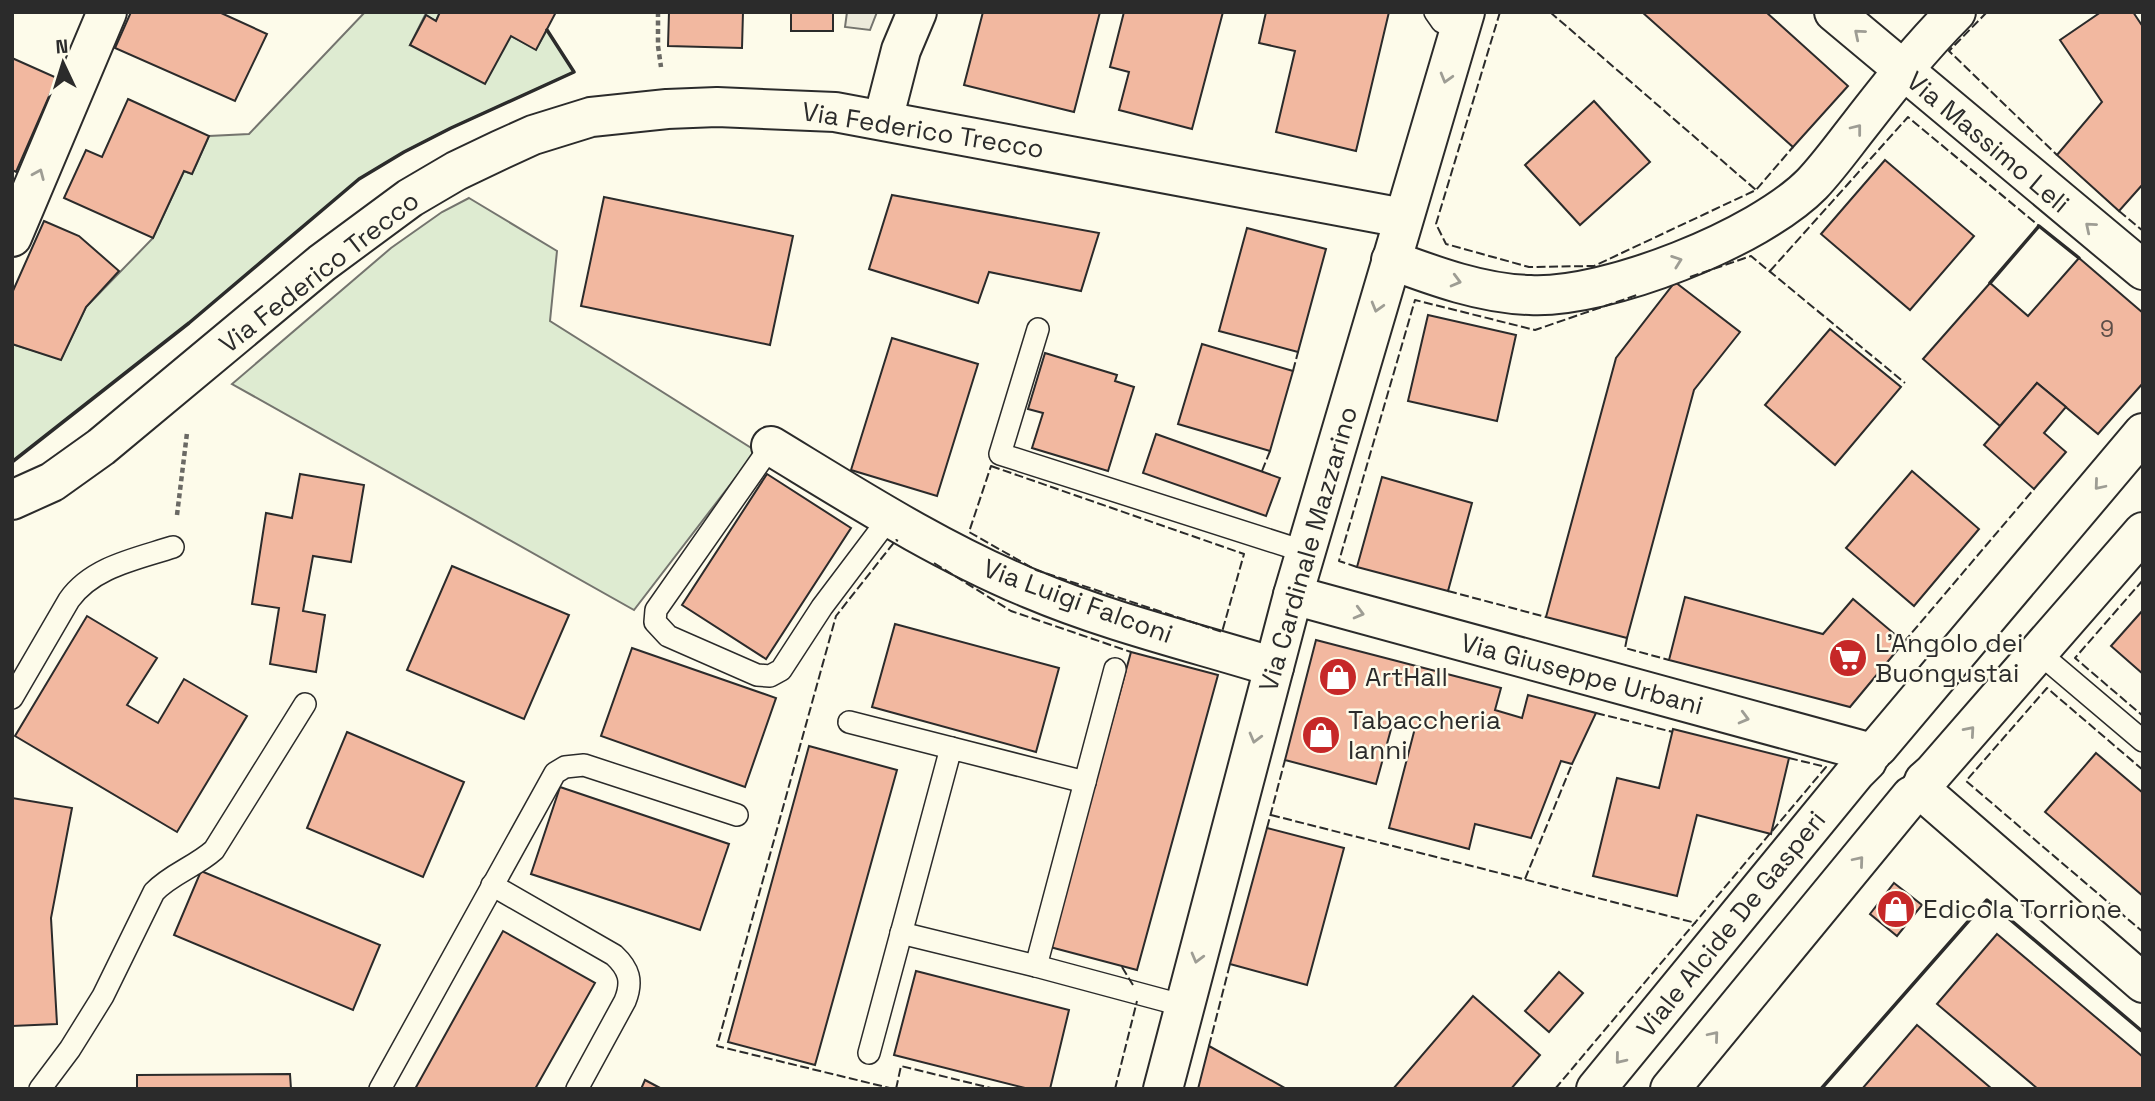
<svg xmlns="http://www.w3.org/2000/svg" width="2155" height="1101" font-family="'Space Grotesk',sans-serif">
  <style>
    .green { fill: #deebd1; stroke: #74746e; stroke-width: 2 }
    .parking { fill: #eceadb; stroke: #74746e; stroke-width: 2 }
    .building { fill: #f2b8a0; stroke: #2b2b2b; stroke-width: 2 }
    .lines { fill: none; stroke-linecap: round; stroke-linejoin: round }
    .lane-casing { stroke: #2b2b2b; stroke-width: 24 }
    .street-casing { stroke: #2b2b2b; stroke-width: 42 }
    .secondary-casing { stroke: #2b2b2b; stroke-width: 42 }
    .path { stroke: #6a6964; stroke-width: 4.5; stroke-dasharray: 5 3.5; stroke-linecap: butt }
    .lane { stroke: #fdfbea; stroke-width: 21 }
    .street { stroke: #fdfbea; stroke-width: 38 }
    .secondary { stroke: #fdfbea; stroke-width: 38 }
    .fence { stroke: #2b2b2b; stroke-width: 2; stroke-dasharray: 9 3.5; stroke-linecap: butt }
    .wall { stroke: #2b2b2b; stroke-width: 3.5 }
    .oneway { stroke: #9e9d94 }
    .labels { text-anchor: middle; stroke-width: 5; stroke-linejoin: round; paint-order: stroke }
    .number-label { font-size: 23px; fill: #5d4e48 }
    .street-label { font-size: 26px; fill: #2b2b2b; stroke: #fdfbea }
    .poi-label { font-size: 26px; fill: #2b2b2b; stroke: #fdfbea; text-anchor: start }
  </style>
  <rect width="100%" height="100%" fill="#fdfbea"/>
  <g class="green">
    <polygon points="365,12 440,12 436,21 425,15 410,45 511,36 536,49 547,30 574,72 451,128 404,152 359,179 189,323 12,462 12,344 61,359 86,307 153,238 184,171 192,174 209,136 249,134"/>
    <polygon points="469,198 557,251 550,321 756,451 634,610 232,384 391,248 442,212"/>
  </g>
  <polygon class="parking" points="847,12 877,12 870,30 845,27"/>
  <g class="building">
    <polygon points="131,12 219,12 267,34 235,101 115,48"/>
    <polygon points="440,12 556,12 536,50 511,36 485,84 410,45 426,15 436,21"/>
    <polygon points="669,12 743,12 742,48 668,46"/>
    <rect x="791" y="12" width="42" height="19"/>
    <polygon points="983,12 1100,12 1074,112 964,85"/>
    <polygon points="1124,12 1223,12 1192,129 1119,110 1129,72 1110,67"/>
    <polygon points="1266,12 1389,12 1356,151 1276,132 1295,51 1259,43"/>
    <polygon points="1642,12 1766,12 1848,86 1793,147"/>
    <polygon points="2101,12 2133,12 2143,27 2143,184 2119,211 2057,155 2102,102 2060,40"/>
    <polygon points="12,58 57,78 16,172 12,170"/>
    <polygon points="128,99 209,136 192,174 184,171 153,238 64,198 86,150 102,157"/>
    <polygon points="1594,101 1650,162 1580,225 1525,165"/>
    <polygon points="1885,160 1974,236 1910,310 1821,234"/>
    <polygon points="892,195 1099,233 1081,291 989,272 978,303 869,269"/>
    <polygon points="604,197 793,236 770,345 581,306"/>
    <polygon points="44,221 79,236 119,271 86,307 61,360 12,344 12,293"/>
    <polygon points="1247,228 1326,249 1298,352 1219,331"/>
    <polygon points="2079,258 2143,313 2143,383 2098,434 2037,383 2000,426 1923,359 1990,283 2028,316"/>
    <polygon points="1675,282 1740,332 1694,390 1627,638 1546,617 1616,358"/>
    <polygon points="1428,315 1516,335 1497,421 1408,401"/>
    <polygon points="1830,329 1901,387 1835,465 1765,405"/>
    <polygon points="892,338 978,364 937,496 851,470"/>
    <polygon points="1202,344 1293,371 1270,451 1178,424"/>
    <polygon points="1045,353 1117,375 1115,381 1134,387 1108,471 1032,448 1043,413 1028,409"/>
    <polygon points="2037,383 2066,407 2044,433 2066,452 2034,489 1984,445"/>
    <polygon points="1156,434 1280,478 1266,516 1143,473"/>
    <polygon points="1912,471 1979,529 1914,606 1846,548"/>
    <polygon points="300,474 364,485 351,562 313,556 303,611 325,615 316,672 270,664 279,608 252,604 266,513 292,518"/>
    <polygon points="767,474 851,528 766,659 682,605"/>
    <polygon points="1382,477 1472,503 1448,591 1357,567"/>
    <polygon points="452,566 569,615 524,719 407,670"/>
    <polygon points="1685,597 1823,634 1853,599 1904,642 1850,707 1669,660"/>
    <polygon points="2143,610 2143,674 2111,646"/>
    <polygon points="87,616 157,658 127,705 158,723 184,679 247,716 177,832 15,736"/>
    <polygon points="895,624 1059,668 1036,752 872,707"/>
    <polygon points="1316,640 1501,688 1495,710 1522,718 1528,695 1596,713 1572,764 1561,761 1531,838 1475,824 1469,849 1389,828 1415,728 1393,722 1376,784 1285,760"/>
    <polygon points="632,648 776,698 745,787 601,736"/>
    <polygon points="1131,652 1218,675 1137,970 1050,947"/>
    <polygon points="1673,729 1789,758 1771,834 1697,815 1677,896 1593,876 1617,778 1659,788"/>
    <polygon points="347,732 464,782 423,877 307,828"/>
    <polygon points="809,746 897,770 815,1065 728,1042"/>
    <polygon points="2096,753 2143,793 2143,896 2045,812"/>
    <polygon points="560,787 729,844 700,930 531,874"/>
    <polygon points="12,798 72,808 51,918 57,1024 12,1026"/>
    <polygon points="1267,828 1344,848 1307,985 1230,964"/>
    <polygon points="201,871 380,945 353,1010 174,935"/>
    <polygon points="1894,883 1922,905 1897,936 1870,914"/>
    <polygon points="503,931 595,983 535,1089 415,1089"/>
    <polygon points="1997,934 2143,1057 2143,1089 2038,1089 1937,1004"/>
    <polygon points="916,971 1069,1010 1050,1089 1029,1089 894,1055"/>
    <polygon points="1559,972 1583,993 1549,1032 1525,1011"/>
    <polygon points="1473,996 1540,1055 1511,1089 1393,1089"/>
    <polygon points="1917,1025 1992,1089 1862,1089"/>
    <polygon points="1209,1046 1285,1088 1285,1089 1198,1089"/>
    <polygon points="290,1074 291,1089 137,1089 137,1075"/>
    <polygon points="645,1080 662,1089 641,1089"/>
  </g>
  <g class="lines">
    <defs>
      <g id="lane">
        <polyline points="1435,12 1442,22 1461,28"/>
        <polyline points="1038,329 1000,454 1306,552"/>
        <polyline points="771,446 656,610 655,622 668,636 757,675 770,676 781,670 822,607 890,517"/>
        <polyline points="2038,652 2143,741"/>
        <polyline points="1115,669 1036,966 1185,1006"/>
        <path d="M12,698L69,600C92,567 136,559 173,547"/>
        <polyline points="849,722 951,748"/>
        <path d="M492,885L614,955C629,969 633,981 625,1001L577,1089"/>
        <polyline points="901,933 1036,966"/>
        <polyline points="869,1053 951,748 1085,782"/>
        <path d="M40,1089L70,1049L103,996L154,892C171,874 195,867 214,850L305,704"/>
        <polyline points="380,1089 555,773 565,767 584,765 737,815"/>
      </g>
      <g id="street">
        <polyline points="1834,12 2143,270"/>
        <polyline points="883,120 901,50 917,12"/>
        <polyline points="12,237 107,12"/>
        <path d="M1391,260C1434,276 1483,294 1530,295C1606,299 1759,238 1812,184C1829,166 1844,145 1859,126C1890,86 1920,48 1956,12"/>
        <path d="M771,446C855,497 939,551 1031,589C1109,622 1193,642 1274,667"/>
        <polyline points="1293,595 1872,753"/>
        <polyline points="1920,789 2143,983"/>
      </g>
      <g id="secondary">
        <polyline points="12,500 52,482 101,447 322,263 410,198 456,171 500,150 533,135 591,117 667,109 717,107 835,112 1403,218"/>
        <polyline points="1878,747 2143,433"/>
        <polyline points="1924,781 1933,773 2143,532"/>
        <polyline points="1163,1089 1293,595 1465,12"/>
        <polyline points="1596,1089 1856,772 1867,761"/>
        <polyline points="1670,1089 1911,796"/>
      </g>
    </defs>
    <use href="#lane" class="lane-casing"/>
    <use href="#street" class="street-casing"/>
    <use href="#secondary" class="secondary-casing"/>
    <g class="path">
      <polyline points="658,12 658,46 661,67"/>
      <polyline points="177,515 187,433"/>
    </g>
    <use href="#lane" class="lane"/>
    <use href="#street" class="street"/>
    <use href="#secondary" class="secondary"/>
    <g class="fence">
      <polyline points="1500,12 1436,224 1446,244 1529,267 1594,266 1756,190 1793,147"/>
      <polyline points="1550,12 1756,190"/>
      <polyline points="1987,12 1949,51 2057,155"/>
      <polyline points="2119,211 2143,231"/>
      <polyline points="1770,271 1908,117 2039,226"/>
      <polyline points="1690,277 1751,256 1905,383"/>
      <polyline points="1293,371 1298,352"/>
      <polygon points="991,466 1244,554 1222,632 1036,570 969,532"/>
      <polyline points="1262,471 1270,451"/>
      <polyline points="934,563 1011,611 1131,652"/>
      <polyline points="1357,567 1339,561 1415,300 1535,330 1637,295"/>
      <polyline points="2143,580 2075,658 2143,716"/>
      <polyline points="1448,591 1546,617"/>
      <polyline points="1627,638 1625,648 1669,660"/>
      <polyline points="1904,642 2034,489"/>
      <polyline points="1596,713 1673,732"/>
      <polyline points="2143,770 2047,688 1966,781 2143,932"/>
      <polyline points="1271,815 1696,923"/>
      <polyline points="1267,828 1285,760"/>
      <polyline points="1525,879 1572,764"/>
      <polyline points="1122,967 1133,985"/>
      <polyline points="1209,1046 1230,964"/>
      <polyline points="894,1089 717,1046 836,616 896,540 898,541"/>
      <polyline points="896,1089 901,1066 995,1089"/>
      <polyline points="1115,1089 1137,1001"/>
      <polyline points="1555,1089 1826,767 1789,758"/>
    </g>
    <g class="wall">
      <polyline points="1990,283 2039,226 2079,258"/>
      <polyline points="12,462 189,323 359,179 404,152 451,128 574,72 547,30"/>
      <polyline points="1821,1089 1987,900 2143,1032"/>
    </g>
  </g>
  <defs><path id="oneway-chevron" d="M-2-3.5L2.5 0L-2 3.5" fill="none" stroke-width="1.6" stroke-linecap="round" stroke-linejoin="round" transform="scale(1.75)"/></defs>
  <g class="oneway">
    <use href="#oneway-chevron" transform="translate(1859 34) rotate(-140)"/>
    <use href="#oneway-chevron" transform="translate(1446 78) rotate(106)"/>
    <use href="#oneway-chevron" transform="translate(1857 129) rotate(-52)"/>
    <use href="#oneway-chevron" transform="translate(39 174) rotate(-67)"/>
    <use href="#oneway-chevron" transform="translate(2090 227) rotate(-140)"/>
    <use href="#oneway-chevron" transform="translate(1677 261) rotate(-20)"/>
    <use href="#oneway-chevron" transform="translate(1456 281) rotate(15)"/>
    <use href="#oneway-chevron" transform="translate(1377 307) rotate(106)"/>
    <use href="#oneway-chevron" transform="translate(2099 485) rotate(130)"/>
    <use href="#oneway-chevron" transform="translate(1359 613) rotate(15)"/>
    <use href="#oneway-chevron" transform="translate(1744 718) rotate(15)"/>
    <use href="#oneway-chevron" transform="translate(1970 731) rotate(-49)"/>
    <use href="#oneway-chevron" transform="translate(1255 738) rotate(105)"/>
    <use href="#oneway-chevron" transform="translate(1859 861) rotate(-50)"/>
    <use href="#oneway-chevron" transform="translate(1197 958) rotate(105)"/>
    <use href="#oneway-chevron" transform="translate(1714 1036) rotate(-50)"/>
    <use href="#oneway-chevron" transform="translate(1620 1059) rotate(129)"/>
  </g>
  <defs>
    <symbol id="supermarket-disc" viewBox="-11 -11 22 22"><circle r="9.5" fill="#c62828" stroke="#fdfbea"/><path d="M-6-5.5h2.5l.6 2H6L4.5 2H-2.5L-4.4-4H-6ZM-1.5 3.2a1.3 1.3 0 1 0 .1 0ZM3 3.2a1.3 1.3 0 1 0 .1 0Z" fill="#fff"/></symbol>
    <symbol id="shop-disc" viewBox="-11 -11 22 22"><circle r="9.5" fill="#c62828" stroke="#fdfbea"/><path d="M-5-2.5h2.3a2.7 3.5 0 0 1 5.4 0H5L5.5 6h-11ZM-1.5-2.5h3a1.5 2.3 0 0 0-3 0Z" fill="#fff"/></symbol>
  </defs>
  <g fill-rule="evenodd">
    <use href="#supermarket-disc" x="1826" y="636" width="44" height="44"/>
    <use href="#shop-disc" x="1316" y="655" width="44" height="44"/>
    <use href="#shop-disc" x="1299" y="713" width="44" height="44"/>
    <use href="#shop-disc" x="1874" y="887" width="44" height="44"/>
  </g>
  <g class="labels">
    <g class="number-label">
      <text x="2107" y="337">9</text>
    </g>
    <g class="street-label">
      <text transform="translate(923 130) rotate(9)" y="9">Via Federico Trecco</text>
      <text transform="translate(1988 142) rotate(40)" y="9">Via Massimo Leli</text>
      <text transform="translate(319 272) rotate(-38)" y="9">Via Federico Trecco</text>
      <text transform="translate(1308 549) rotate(-74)" y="9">Via Cardinale Mazzarino</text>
      <text transform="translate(1078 601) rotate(20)" y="9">Via Luigi Falconi</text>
      <text transform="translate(1582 674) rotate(15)" y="9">Via Giuseppe Urbani</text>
      <text transform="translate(1731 924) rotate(-51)" y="9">Viale Alcide De Gasperi</text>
    </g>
    <g class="poi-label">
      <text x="1875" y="652">L'Angolo dei<tspan x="1875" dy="30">Buongustai</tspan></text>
      <text x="1365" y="686">ArtHall</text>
      <text x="1348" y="729">Tabaccheria<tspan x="1348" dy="30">Ianni</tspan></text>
      <text x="1923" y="918">Edicola Torrione</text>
    </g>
  </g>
  <rect width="2155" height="1101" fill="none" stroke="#2b2b2b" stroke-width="28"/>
  <g transform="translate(63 63) rotate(356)" stroke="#fdfbea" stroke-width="5" paint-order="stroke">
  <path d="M0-5L12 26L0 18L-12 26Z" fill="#2b2b2b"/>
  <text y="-10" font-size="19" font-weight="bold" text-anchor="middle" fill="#2b2b2b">N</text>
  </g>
</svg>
